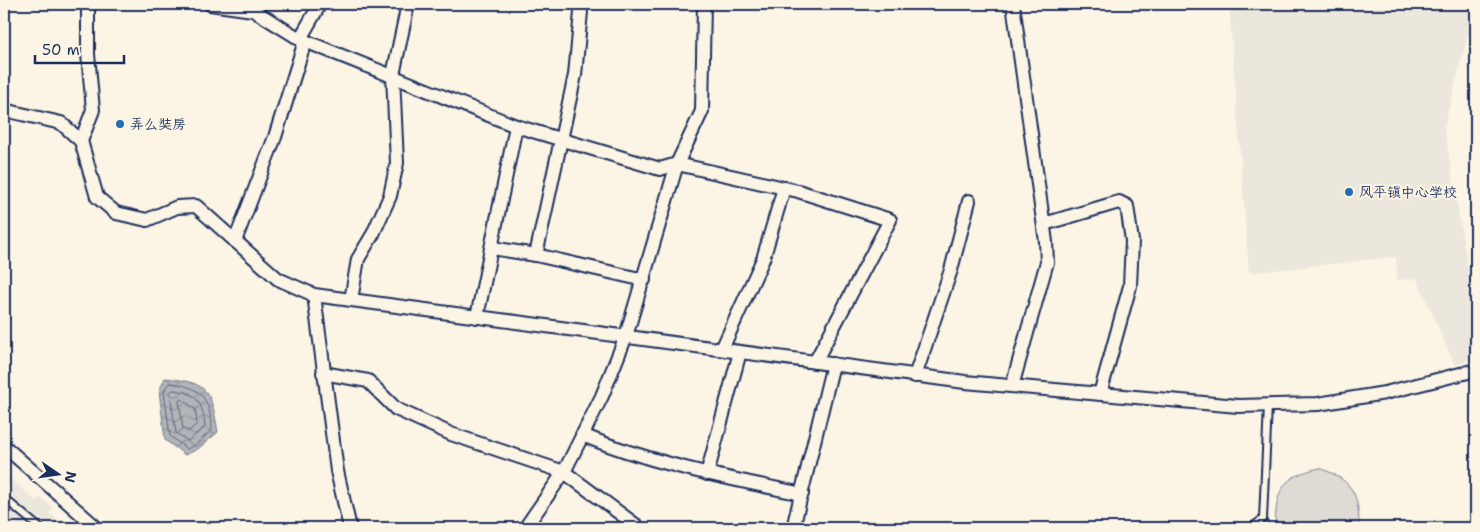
<svg xmlns="http://www.w3.org/2000/svg" width="1480" height="532" font-family="'Shantell Sans','LXGW WenKai TC',sans-serif">
  <style>
    .built { fill: #ece7dc }
    .garden { fill: #dfdbd4; stroke: #7d8599 }
    .water { fill: url(#water-waves); stroke: #767f94 }
    .lines { fill: none; stroke-linecap: round; stroke-linejoin: round }
    .shore { stroke: #576482; stroke-width: 1 }
    .service-casing { stroke: #1b2f5e; stroke-width: 10 }
    .minor-casing { stroke: #1b2f5e; stroke-width: 16 }
    .service { stroke: #fcf5e5; stroke-width: 6 }
    .minor { stroke: #fcf5e5; stroke-width: 12 }
    .poi-dot { fill: #1f6fb2; stroke: #fcf5e5; stroke-width: 2 }
    .labels { text-anchor: middle; stroke-width: 4; stroke-linejoin: round; paint-order: stroke }
    .poi-label { font-size: 14px; fill: #1b2f5e; stroke: #fcf5e5; text-anchor: start }
  </style>
  <defs>
    <pattern id="water-waves" width="16" height="10" patternUnits="userSpaceOnUse" patternTransform="scale(1.25)"><rect width="16" height="10" fill="#b2b4b8"/><path d="M0 5q4-4 8 0t8 0" fill="none" stroke="#909399"/></pattern>
  </defs>
  <rect width="100%" height="100%" fill="#fcf5e5"/>
  <filter id="ink" filterUnits="userSpaceOnUse"><feTurbulence type="fractalNoise" baseFrequency=".02" numOctaves="2"/><feDisplacementMap in="SourceGraphic" scale="10" xChannelSelector="R" yChannelSelector="G"/><feConvolveMatrix kernelMatrix="1 2 1 2 8 2 1 2 1" color-interpolation-filters="sRGB"/></filter>
  <g filter="url(#ink)">
    <g class="built">
      <polygon points="1229,4 1476,4 1444,127 1476,317 1476,357 1455,365 1417,279 1397,280 1396,257 1249,273"/>
      <polygon points="4,473 36,501 41,497 52,507 50,513 69,528 4,528"/>
    </g>
    <path class="garden" d="M1320,468C1353,481 1359,493 1359,528H1275C1276,490 1281,476 1320,468Z"/>
    <path class="water" d="M165,378C209,382 211,391 218,432L198,449L185,455L165,440L159,391Z"/>
    <g class="lines">
      <g class="shore">
        <path d="M169,383C201,386 210,398 212,430L195,445L187,449L170,436L164,392Z"/>
        <path d="M173,390C198,392 203,404 205,427L188,441L176,433L170,393Z"/>
        <polygon points="182,399 195,409 197,424 188,432 183,429 179,401"/>
      </g>
      <defs>
        <g id="service">
          <polyline points="4,498 40,528"/>
          <polyline points="1251,528 1263,519 1268,405"/>
        </g>
        <g id="minor">
          <polyline points="210,4 253,10 300,39 516,126 660,169 677,164 798,191 890,220 815,362"/>
          <polyline points="300,39 320,4"/>
          <polyline points="4,110 61,123 81,141 97,197 116,213 147,220 177,207 196,206 278,279 314,295 965,382 1238,406 1318,404 1385,393 1476,370"/>
          <polyline points="81,141 93,110 88,54 88,4"/>
          <polyline points="1044,224 1119,202 1127,206 1132,241 1130,286 1100,394"/>
          <polyline points="235,241 275,137 305,41"/>
          <polyline points="492,248 536,255 644,280"/>
          <polyline points="536,255 575,75 581,12"/>
          <polyline points="314,295 337,471 350,528"/>
          <polyline points="351,300 358,259 373,234 390,196 397,163 393,75 408,4"/>
          <polyline points="477,317 516,126"/>
          <polyline points="722,349 763,259 784,188"/>
          <polyline points="323,373 368,381 396,409 451,434 564,472 637,526"/>
          <polyline points="915,376 951,270 969,201"/>
          <polyline points="1012,386 1047,262 1046,242 1013,4"/>
          <path d="M582,435C653,464 727,478 802,494"/>
          <polyline points="4,446 97,528"/>
          <polyline points="707,474 740,352"/>
          <polyline points="525,528 564,472 602,396 626,336 677,164 702,111 704,4"/>
          <polyline points="793,528 833,364"/>
        </g>
      </defs>
      <use href="#service" class="service-casing"/>
      <use href="#minor" class="minor-casing"/>
      <use href="#service" class="service"/>
      <use href="#minor" class="minor"/>
    </g>
  </g>
  <g class="poi-dot">
    <circle cx="120" cy="124" r="5"/>
    <circle cx="1349" cy="192" r="5"/>
  </g>
  <g class="labels">
    <g class="poi-label">
      <text x="130" y="129">弄么奘房</text>
      <text x="1359" y="197">风平镇中心学校</text>
    </g>
  </g>
  <rect width="1480" height="532" fill="none" stroke="#fcf5e5" stroke-width="20"/>
  <rect x="10" y="10" width="1460" height="512" fill="none" stroke="#1b2f5e" stroke-width="2" filter="url(#ink)"/>
  <g transform="translate(58 474) rotate(103)" stroke="#fcf5e5" stroke-width="4" paint-order="stroke">
  <path d="M0-4L9 19L0 12L-9 19Z" fill="#1b2f5e"/>
  <text y="-8" font-size="14" font-weight="bold" text-anchor="middle" fill="#1b2f5e">N</text>
  </g>
  <path d="M35 55v8h89v-8" fill="none" stroke="#1b2f5e" stroke-width="2.5"/>
  <text x="42" y="55" font-size="15" fill="#1b2f5e" stroke="#fcf5e5" stroke-width="4" paint-order="stroke">50 m</text>
</svg>
